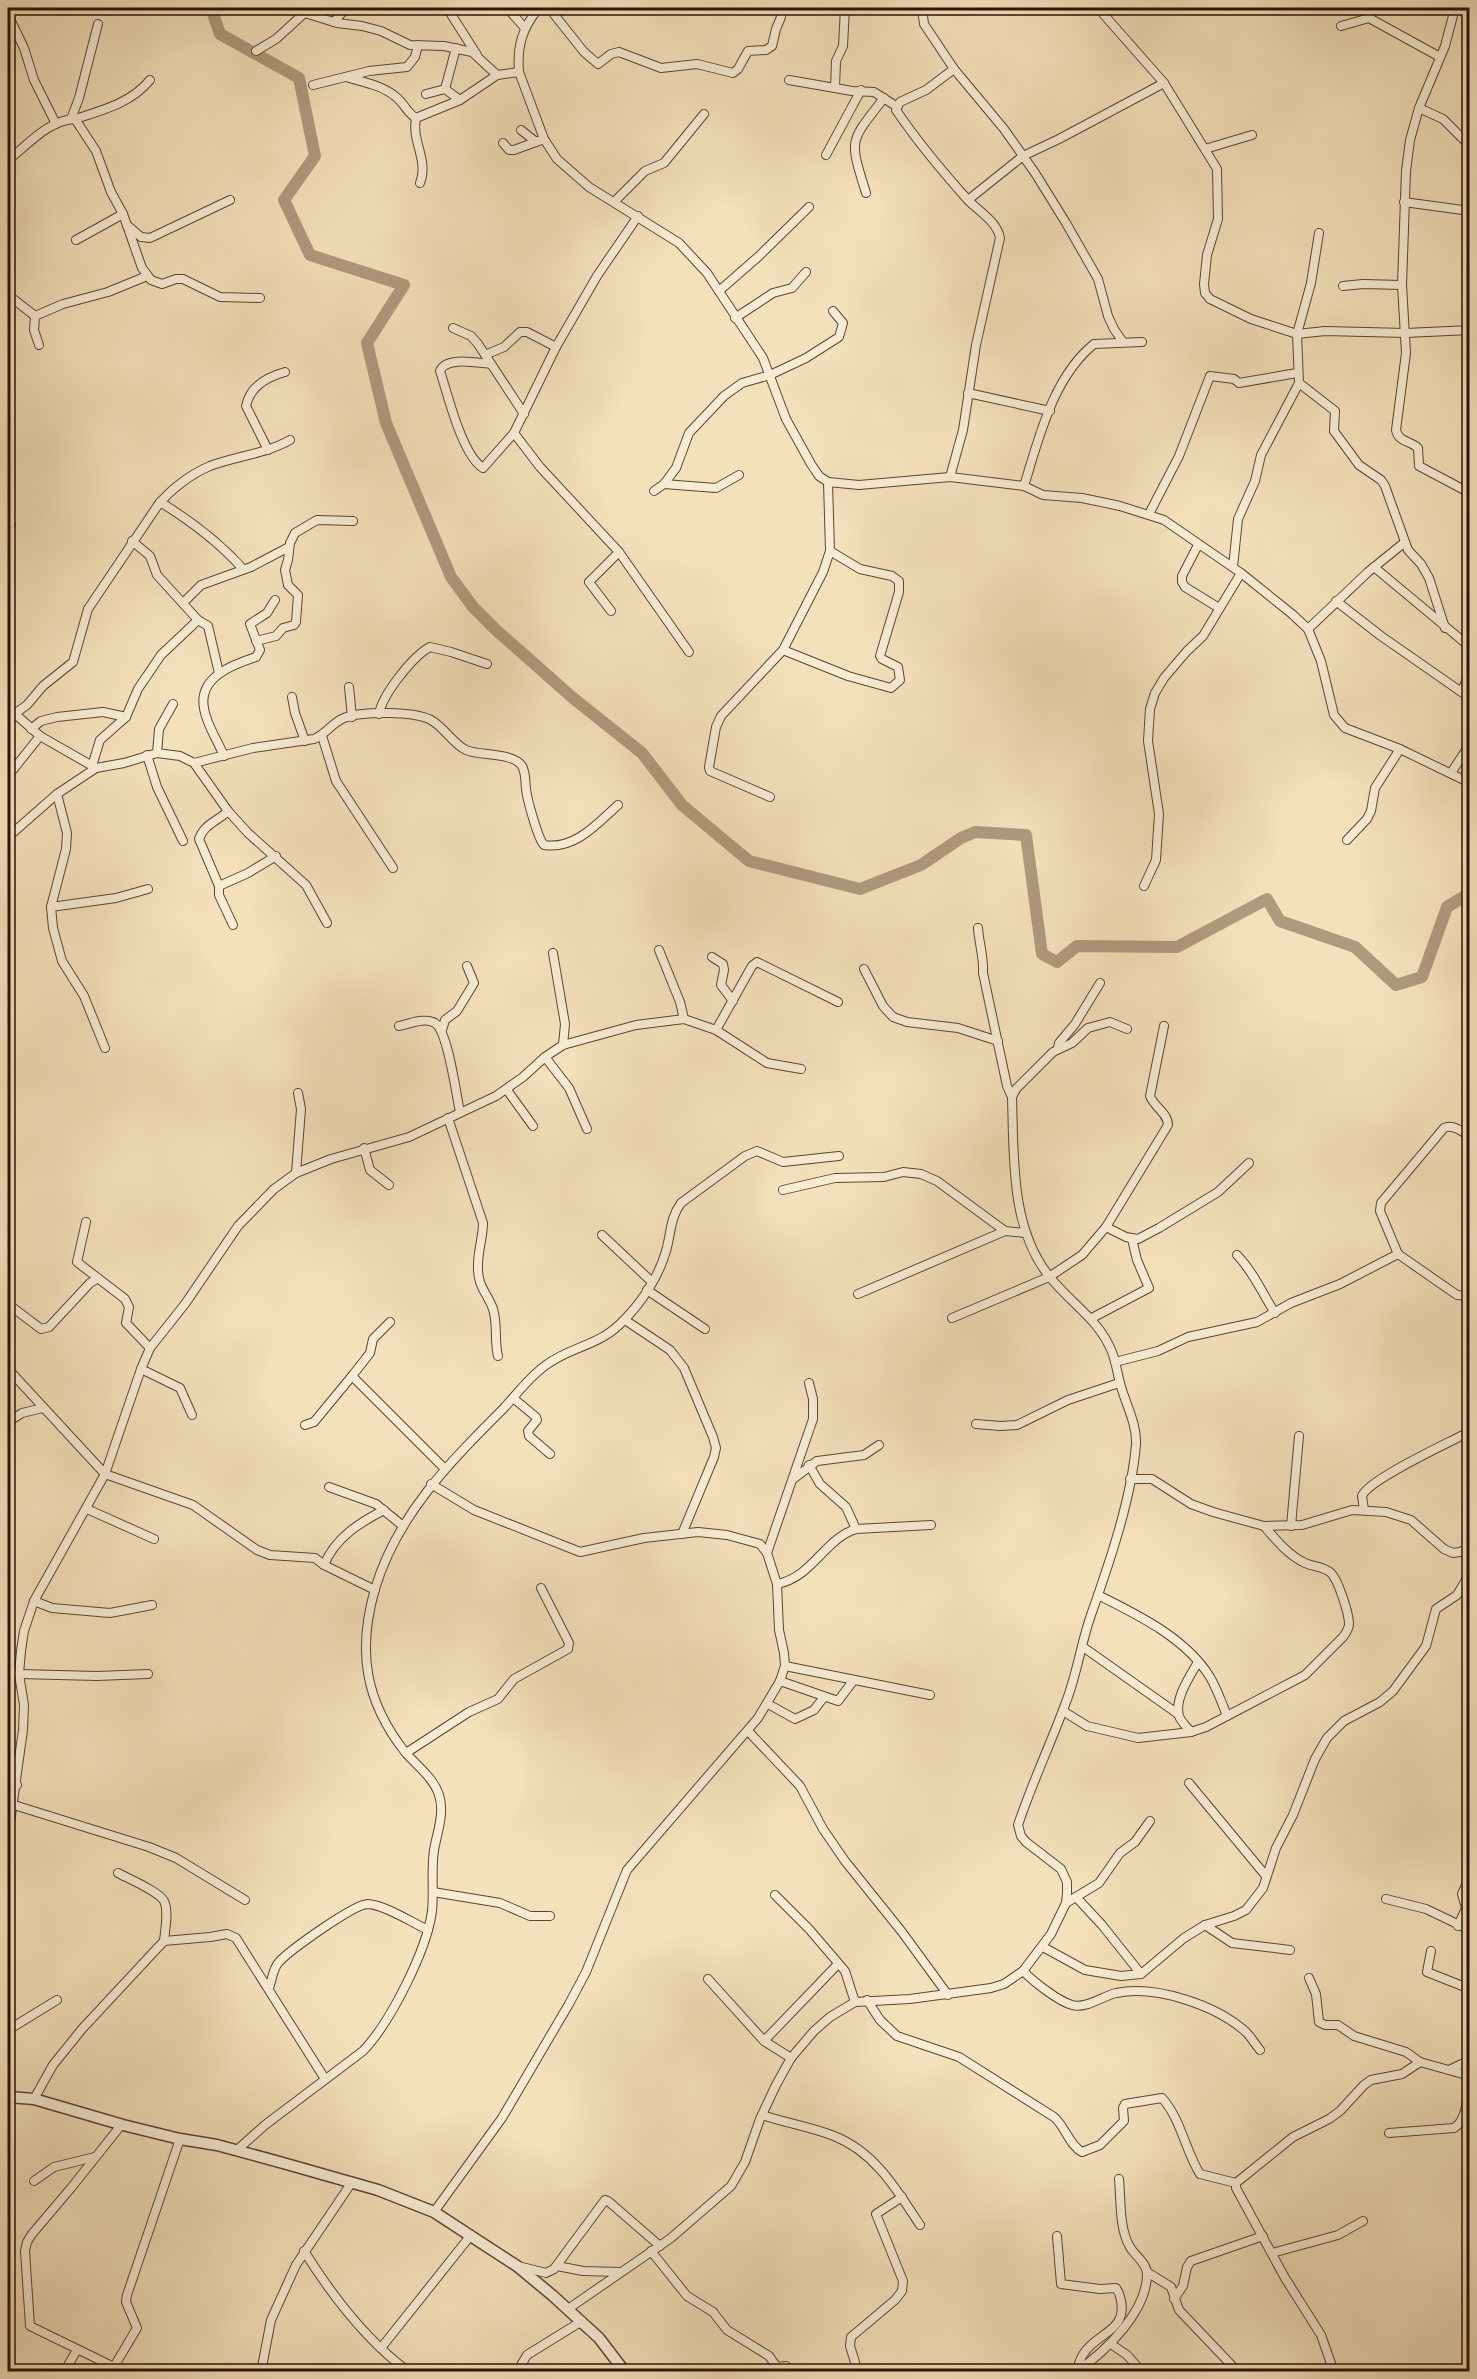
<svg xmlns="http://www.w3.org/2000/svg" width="1477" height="2379" font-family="'Sorts Mill Goudy',serif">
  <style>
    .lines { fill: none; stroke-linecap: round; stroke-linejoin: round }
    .river { stroke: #af9a7d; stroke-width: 12 }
    .minor-casing { stroke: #5d4432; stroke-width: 10 }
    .tertiary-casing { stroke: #5d4432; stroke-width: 13 }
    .minor { stroke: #f7ecd3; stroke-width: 8 }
    .tertiary { stroke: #f7ecd3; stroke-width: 10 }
  </style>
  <rect width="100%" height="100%" fill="#f3e1bb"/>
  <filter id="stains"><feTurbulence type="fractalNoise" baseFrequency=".00333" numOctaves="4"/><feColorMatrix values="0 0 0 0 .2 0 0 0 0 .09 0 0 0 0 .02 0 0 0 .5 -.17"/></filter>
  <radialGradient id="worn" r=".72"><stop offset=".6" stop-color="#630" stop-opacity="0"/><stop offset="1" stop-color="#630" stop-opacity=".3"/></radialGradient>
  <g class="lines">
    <polyline class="river" points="211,8 220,34 299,78 315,156 284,200 310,255 404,285 367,343 386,423 451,577 473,607 496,630 573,698 642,753 682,805 749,861 860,889 921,865 961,838 975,832 1026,835 1042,954 1057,962 1077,946 1177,947 1267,899 1280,921 1355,947 1396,985 1422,977 1447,907 1470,893"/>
    <defs>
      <g id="minor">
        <polyline points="447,8 477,55"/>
        <polyline points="507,8 524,27"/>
        <path d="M539,8C522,28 517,46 519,72L544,139L557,159L589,187L679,243L707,273L763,358L786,419L811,464L819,476L828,482L859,485L950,477L1024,486L1043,495L1082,498L1120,506L1164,520L1241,573L1292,614L1308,629L1321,661L1334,715L1345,728L1400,749L1470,783"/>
        <polyline points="549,8 584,52 598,64 611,54 619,52 661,68 697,64 733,73 738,69 748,51 766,50 772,46 776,29 781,17 782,8"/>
        <polyline points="922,8 924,24 954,69 1004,129 1035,173 1066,223 1098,279 1108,316 1114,329 1123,342"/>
        <polyline points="1098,8 1164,83 1217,169 1218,219 1207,255 1204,284 1205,293 1210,299 1251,319 1297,334 1325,331 1406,333 1470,330"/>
        <path d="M1455,8L1445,46L1419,108L1410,140L1406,171L1402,285L1406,353L1396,430C1398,442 1411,441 1418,448L1419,466L1470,493"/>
        <polyline points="305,13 337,23 362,26 381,31 410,45 444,46 472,52 497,75"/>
        <polyline points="334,22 346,8"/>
        <polyline points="12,23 24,48 34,80 56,124"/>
        <polyline points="1341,26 1369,18 1440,57"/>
        <polyline points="256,51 276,39 310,8"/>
        <path d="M346,77C363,82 382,85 396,97C404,103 408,114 416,118L460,100L497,75L519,72"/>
        <polyline points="789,80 852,91 874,92 896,106"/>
        <polyline points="313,85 369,71 407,67 415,57 418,45"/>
        <polyline points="835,88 836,61 843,46 845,8"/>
        <polyline points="445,89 456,48"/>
        <polyline points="426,94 445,89 460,100"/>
        <polyline points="1419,108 1443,119 1464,140"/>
        <path d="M416,118C411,141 429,160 420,183"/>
        <polyline points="71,119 79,98 98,24"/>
        <path d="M75,119C103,110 131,103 150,80"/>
        <polyline points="521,130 536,142"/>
        <polyline points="503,143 509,150 514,150 544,139"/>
        <polyline points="1205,149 1252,135"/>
        <polyline points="826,155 861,90"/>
        <path d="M8,160C28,145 48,120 75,119L96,151L111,192L123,214L142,268L151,280L162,284L176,279H183L220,297L260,298"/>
        <path d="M866,193C849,138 849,143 884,98"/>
        <polyline points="968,200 1023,156 1059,139 1164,83"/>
        <polyline points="614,202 645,171 664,163 704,114"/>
        <polyline points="1404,202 1470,211"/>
        <polyline points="638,216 597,276 556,347 514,433 540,467 619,552 689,652"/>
        <polyline points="127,225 141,237 150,238 230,200"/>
        <polyline points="1319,233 1311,283 1297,334 1299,383 1335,411 1334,431 1359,465 1381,480 1385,486 1408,550 1421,564 1429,578 1445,628"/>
        <polyline points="76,240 123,214"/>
        <polyline points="1343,286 1363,284 1402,285"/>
        <polyline points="719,291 759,256 809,207"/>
        <polyline points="8,295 35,316"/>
        <polyline points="735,318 773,293 792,288 806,272"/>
        <polyline points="453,328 471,336 478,344 524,414"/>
        <polyline points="39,345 34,330 35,316 63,304 108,292 147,276"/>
        <polyline points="485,355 504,347 520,332 527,332 556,347"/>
        <path d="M491,364C478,363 446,356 440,371C448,395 462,455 483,468L514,433"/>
        <polyline points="968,393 1050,411"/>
        <path d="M268,450L246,406C250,386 267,377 285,372"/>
        <path d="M950,477L963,430L976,345L1000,238C997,221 978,211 967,199C942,171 917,141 896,110L900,102L926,90L954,69"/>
        <polyline points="664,484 716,488 739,475"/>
        <path d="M1024,486C1039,438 1053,377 1094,344L1142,342"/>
        <polyline points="654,491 664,484 676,468 689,433 724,396 742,383 770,375 806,358 839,337 843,323 833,311"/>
        <path d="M160,502C191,521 219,542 243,569"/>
        <polyline points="1149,514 1179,456 1210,376 1234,379 1239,383 1297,373"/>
        <polyline points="8,526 11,525"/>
        <polyline points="132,541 150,556 157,575 198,620 208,626 219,673"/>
        <polyline points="1198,545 1182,576 1182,582 1185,587 1219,608"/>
        <polyline points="1233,567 1238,519 1255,481 1261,455 1299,383"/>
        <polyline points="1374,567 1470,647"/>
        <polyline points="1336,601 1381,636 1470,698"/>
        <polyline points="183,603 201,585 251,567 289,547"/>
        <polyline points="611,611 589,582 619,552"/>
        <polyline points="1308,629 1368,572 1405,542"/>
        <polyline points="256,641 276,636 283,628 294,625 296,622 298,595 288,585 285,570 288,560 290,543 295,533 317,520 353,521"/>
        <polyline points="783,650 848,676 891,688 900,680 898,667 882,659 880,656 899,592 899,581 892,576 860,569 830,551"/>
        <polyline points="349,687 352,717"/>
        <polyline points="1462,691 1470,671"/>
        <polyline points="292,697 295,713 305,741"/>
        <path d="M14,713L40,736L96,768L124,763L157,753L180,756L194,763L253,748L314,739C326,734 333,722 344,718C362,711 414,711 431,720C444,727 453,744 466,750C479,756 513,752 522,766C526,773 525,781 526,789C527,799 538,839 544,845C575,850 598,823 618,805"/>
        <path d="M379,714C382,695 413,656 430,647L451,652L487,664"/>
        <path d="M8,715L17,712L27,705L43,686L73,662L88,609L158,505C171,489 191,474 210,466C237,456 265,454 290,440"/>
        <polyline points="31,729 41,721 57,717 103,712 126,717"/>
        <polyline points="322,736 336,781 393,868"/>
        <polyline points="157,753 159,729 173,704"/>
        <polyline points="147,755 157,787 183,841"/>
        <path d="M224,756C218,741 206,724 204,708C198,677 234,664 256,657L260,650L250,624L267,613L275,600"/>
        <polyline points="194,763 228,811 248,833 306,885 327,923"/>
        <polyline points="92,766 100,740 126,717 138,689 161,655 198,620"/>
        <polyline points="1451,773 1470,744"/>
        <polyline points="8,776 40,736"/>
        <polyline points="57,794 67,833 66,849 51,907 53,928 62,961 84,996 105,1048"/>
        <polyline points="770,797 710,771 709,767 716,727 721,716 783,650 823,572 830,551 828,482"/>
        <polyline points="8,837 57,794 96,768"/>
        <polyline points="1347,840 1367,819 1371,811 1375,788 1400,749"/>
        <path d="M219,886L199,839C204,824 218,821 228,811"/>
        <polyline points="1144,886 1156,860 1159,814 1148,741 1150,709 1155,693 1164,678 1187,651 1203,636 1241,573"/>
        <polyline points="51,907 116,898 148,889"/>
        <polyline points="233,925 219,895 219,886 248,873 276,856"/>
        <path d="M978,928C979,943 984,958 983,973L1007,1086L1012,1097"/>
        <polyline points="659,950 680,1002 684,1019"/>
        <polyline points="553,953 565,1024 563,1045"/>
        <polyline points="712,957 723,964 724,970 721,985 733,1001"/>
        <polyline points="864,969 883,1006 893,1017 907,1022 958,1028 998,1041"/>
        <path d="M399,1026C409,1024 425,1017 435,1023C448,1031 456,1094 460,1112"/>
        <polyline points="442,1030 445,1020 457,1011 474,983 467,966"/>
        <polyline points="716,1030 752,966 757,962 838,1002"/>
        <polyline points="1058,1048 1059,1043 1075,1024 1100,983"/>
        <polyline points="545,1057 569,1088 587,1129"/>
        <polyline points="507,1090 533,1126"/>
        <path d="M448,1118L483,1223C483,1237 478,1250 478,1265C477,1287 487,1292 493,1309C498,1325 494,1341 498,1356"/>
        <polyline points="364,1148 370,1170 389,1185"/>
        <polyline points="296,1173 301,1109 298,1093"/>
        <polyline points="783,1190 835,1178 884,1177 903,1172 921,1174 937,1181 1005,1231 1025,1233"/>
        <polyline points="86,1222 77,1262 125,1299 129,1307 126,1323 150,1348"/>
        <polyline points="1106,1227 1126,1237 1138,1239 1159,1228 1218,1192 1249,1163"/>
        <polyline points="602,1235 652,1282"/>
        <path d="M1398,1254L1380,1211L1381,1203L1444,1128C1453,1124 1461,1131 1470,1136"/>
        <path d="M1237,1255C1253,1271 1262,1293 1275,1313"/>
        <polyline points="647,1290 705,1329"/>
        <polyline points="858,1294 1005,1231"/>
        <polyline points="8,1304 41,1329 49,1327 90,1283 97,1279"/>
        <path d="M952,1318L1049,1277L1082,1255L1106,1227L1168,1125C1168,1113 1154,1107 1150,1096L1164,1026"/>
        <polyline points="1092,1318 1149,1288 1137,1260 1132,1239"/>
        <polyline points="625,1320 670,1350 684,1368 713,1437 716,1448 714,1457 682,1534"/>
        <polyline points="1115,1362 1158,1351 1188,1337 1257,1322 1291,1303 1340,1284 1398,1254 1457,1295 1470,1296"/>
        <polyline points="8,1369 105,1474 193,1505 257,1550 270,1555 315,1558 324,1565 375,1590"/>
        <polyline points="141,1369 180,1388 192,1415"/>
        <polyline points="352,1376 444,1468"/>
        <polyline points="513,1398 536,1417 537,1420 528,1431 529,1436 550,1454"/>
        <polyline points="8,1422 22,1413 43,1408"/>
        <polyline points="976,1424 1000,1426 1017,1425 1068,1400 1119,1383"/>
        <polyline points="305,1425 314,1422 352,1376 370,1353 373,1339 390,1322"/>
        <polyline points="809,1465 820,1484 846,1507 856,1529"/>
        <polyline points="793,1479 817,1461 864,1455 879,1445"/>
        <polyline points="1130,1479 1152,1479 1191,1504 1213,1512 1264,1526 1302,1525 1352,1510 1386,1512 1411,1520 1444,1549 1453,1553 1460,1552 1470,1547"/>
        <polyline points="431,1484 474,1510 580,1552 644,1538 698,1532 727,1535 760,1544 767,1553 777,1584 779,1630 784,1653 785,1666 780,1681 758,1718 627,1870 586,1972 569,2004 502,2118 434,2212"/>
        <polyline points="329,1487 376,1504 403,1526"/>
        <polyline points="87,1509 154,1539"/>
        <path d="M1364,1510L1362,1496C1368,1480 1444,1445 1463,1435"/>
        <polyline points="1291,1526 1299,1436"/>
        <polyline points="767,1553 813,1419 813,1399 809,1383"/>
        <path d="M324,1565C335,1538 359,1523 384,1510"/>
        <path d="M777,1584C813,1577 824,1539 856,1529L931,1525"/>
        <path d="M1098,1595C1138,1615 1186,1638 1210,1677C1217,1689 1222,1703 1227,1716"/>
        <polyline points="34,1601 52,1608 110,1613 152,1605"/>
        <polyline points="1083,1647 1178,1714"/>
        <polyline points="785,1666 930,1695"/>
        <polyline points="19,1674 97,1676 148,1674"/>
        <polyline points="780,1681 838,1701 853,1681"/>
        <polyline points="768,1704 795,1719 814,1710 824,1697"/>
        <path d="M1063,1711L1087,1726L1138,1738L1191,1732L1206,1727L1305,1675L1343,1637C1346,1633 1349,1629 1349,1624C1349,1613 1338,1580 1331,1573C1323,1566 1314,1567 1305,1563C1288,1555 1276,1540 1264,1526"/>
        <polyline points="748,1731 800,1786 823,1829 845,1861 902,1932 948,1995"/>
        <path d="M1191,1732C1187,1727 1181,1722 1179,1716C1174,1699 1190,1676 1198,1662"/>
        <polyline points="406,1753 469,1712 498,1699 514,1679 568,1649 569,1643 541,1588"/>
        <polyline points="1189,1783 1266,1876"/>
        <polyline points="8,1785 17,1785"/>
        <polyline points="14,1805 149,1847 176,1858 245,1900"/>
        <polyline points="8,1837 23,1730 24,1705 19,1674 21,1651 24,1631 34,1601 105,1474 141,1369 150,1348 185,1304 238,1226 274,1189 296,1173 331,1159 409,1137 496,1096 523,1077 545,1057 563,1045 636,1025 684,1019 716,1030 767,1063 801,1069"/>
        <path d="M118,1873C129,1879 158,1891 164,1901C169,1911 165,1930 164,1941"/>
        <polyline points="433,1892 500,1903 530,1916 550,1916"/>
        <polyline points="775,1895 809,1929 845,1971 855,2002"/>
        <polyline points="1076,1897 1102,1925 1141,1974"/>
        <polyline points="1386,1899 1426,1909 1470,1930"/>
        <polyline points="1066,1903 1099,1883 1120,1853 1135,1842 1150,1821"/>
        <polyline points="1205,1925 1232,1943 1290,1950"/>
        <polyline points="1458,1926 1466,1908 1462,1894 1470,1876"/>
        <polyline points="1043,1947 1085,1970 1121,1976 1141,1974 1184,1938 1205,1925 1234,1916 1246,1910 1263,1888 1276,1848 1293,1815 1315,1759 1327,1738 1344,1721 1380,1702 1393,1691 1426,1646 1436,1609 1457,1595 1470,1573"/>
        <polyline points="1431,1951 1427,1972 1470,1989"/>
        <path d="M1023,1971C1034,1982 1058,2001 1072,2005C1086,2009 1103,1996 1116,1993C1156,1985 1216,2005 1246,2032C1251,2037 1255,2044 1260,2050"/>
        <polyline points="1309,1978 1316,1994 1319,2022 1325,2025 1338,2025 1354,2036 1406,2052 1420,2062"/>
        <polyline points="708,1979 764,2041 791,2058"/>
        <path d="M269,1988C272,1980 273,1968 279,1962C290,1950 354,1904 368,1904C385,1905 413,1923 428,1930"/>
        <path d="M867,2000L880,2020L897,2036L959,2057L1054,2117C1065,2126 1069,2145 1082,2152L1100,2145L1124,2121L1123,2108L1125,2104L1162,2098C1181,2119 1185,2150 1200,2174L1236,2183"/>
        <polyline points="8,2030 57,2000"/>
        <polyline points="764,2041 838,1964"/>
        <polyline points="1451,2069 1470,2060"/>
        <polyline points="34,2099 53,2065 82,2029 164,1941 210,1937 227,1934 236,1938 325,2079"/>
        <path d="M762,2115C786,2123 811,2127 834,2136C875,2152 897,2190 920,2225"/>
        <path d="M1389,2133L1454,2128C1469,2119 1467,2091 1469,2075"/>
        <path d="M237,2150L265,2125L363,2051C390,2023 427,1950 432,1911C434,1891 431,1871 434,1850C437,1833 445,1813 439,1795C434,1778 416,1765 405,1752C365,1701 357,1651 375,1589C397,1515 450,1462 503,1409C517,1394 529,1377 546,1365C573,1345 599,1347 624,1320C642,1302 659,1276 666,1251C671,1234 670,1218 681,1203L745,1156L757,1151L783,1162L839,1156"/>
        <polyline points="34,2181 54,2167 95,2157"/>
        <path d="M1057,2236L1061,2284L1100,2289L1116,2288C1120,2293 1120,2296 1121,2301C1127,2331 1097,2333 1084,2353C1080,2358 1079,2365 1076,2371"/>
        <path d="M304,2251C331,2294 368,2342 409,2372"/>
        <polyline points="651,2251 687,2296 713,2312 727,2330 769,2356 777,2367 786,2366"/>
        <polyline points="1272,2253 1338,2235 1363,2221"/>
        <polyline points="518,2266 546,2273 554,2269 605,2200 608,2201 660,2246"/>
        <polyline points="557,2266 583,2271 620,2272"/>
        <polyline points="1147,2272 1171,2287 1179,2310 1238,2372"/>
        <polyline points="1174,2299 1183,2286 1187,2267 1191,2261 1263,2236"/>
        <path d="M568,2309L671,2238L731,2186L745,2162L760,2119L776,2085L791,2058L814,2031L830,2017L855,2002L910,1999L991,1988L1004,1984L1023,1971L1051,1934L1066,1903L1067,1893V1882L1061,1869L1026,1842L1021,1836L1018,1825C1032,1783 1051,1743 1066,1702C1077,1674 1081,1643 1091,1615C1109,1564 1132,1497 1136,1444C1137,1423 1125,1403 1120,1383C1117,1372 1116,1362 1112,1352C1099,1319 1070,1303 1049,1276C1010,1227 1014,1156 1012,1097L1016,1089L1053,1052L1072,1043L1088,1028L1110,1022L1127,1029"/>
        <polyline points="1111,2344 1127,2355 1142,2372"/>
        <polyline points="381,2348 471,2235"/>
        <polyline points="114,2367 30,2326 25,2251 27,2242 32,2234 71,2188 122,2124"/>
        <polyline points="112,2370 137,2328 126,2302 127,2295 180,2139"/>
        <polyline points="64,2372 77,2350"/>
        <polyline points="261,2372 271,2320 296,2265 352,2182"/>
        <polyline points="517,2372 527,2355 582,2321"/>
        <polyline points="858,2372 850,2346 851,2337 895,2300 902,2291 903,2281 876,2214 902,2197"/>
        <path d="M1076,2372C1105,2352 1147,2312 1147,2274C1147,2263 1135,2256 1130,2247C1119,2229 1121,2200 1119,2179"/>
        <polyline points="1334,2372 1321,2335 1285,2278 1236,2188 1236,2183 1293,2137 1329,2119 1340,2111 1364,2085 1371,2080 1402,2074 1420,2062 1470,2076"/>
      </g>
      <polyline id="tertiary" points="8,2097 34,2099 123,2125 180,2139 217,2145 283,2163 378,2190 434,2212 517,2266 552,2295 599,2338 625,2372"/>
    </defs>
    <use href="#minor" class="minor-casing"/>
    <use href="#tertiary" class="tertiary-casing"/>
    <use href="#minor" class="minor"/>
    <use href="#tertiary" class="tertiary"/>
  </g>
  <rect width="1477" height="2379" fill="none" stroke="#f3e1bb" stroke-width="30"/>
  <rect x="9" y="9" width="1459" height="2361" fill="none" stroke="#2b1005" stroke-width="3"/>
  <rect x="15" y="15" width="1447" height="2349" fill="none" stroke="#2b1005" stroke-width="1.5"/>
  <rect width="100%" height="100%" filter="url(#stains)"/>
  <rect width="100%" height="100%" fill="url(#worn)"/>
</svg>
